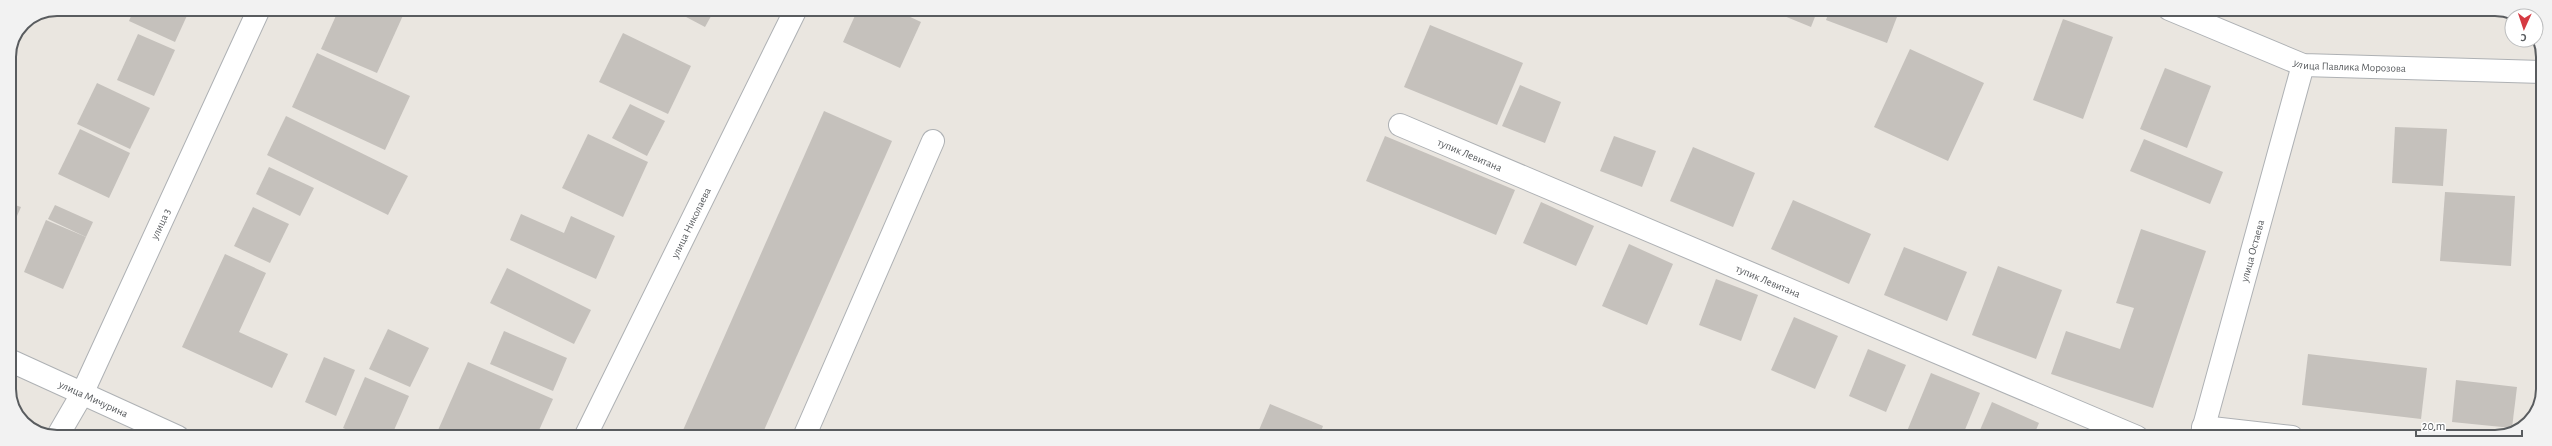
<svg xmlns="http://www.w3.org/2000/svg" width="2552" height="446" font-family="'Alegreya Sans',sans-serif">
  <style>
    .building { fill: #c5c1bc }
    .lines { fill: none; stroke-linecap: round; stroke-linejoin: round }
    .minor-casing { stroke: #aeb1b4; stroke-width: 24 }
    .minor { stroke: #fff; stroke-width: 22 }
    .labels { text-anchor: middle; stroke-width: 4; stroke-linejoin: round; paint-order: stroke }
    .street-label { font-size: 11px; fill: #595c5f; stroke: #fff }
    .rim { fill: none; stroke: #595c5f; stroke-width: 2 }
  </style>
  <rect width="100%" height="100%" fill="#eae6e0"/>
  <g class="building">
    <polygon points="134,9 190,9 175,42 129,21"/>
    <polygon points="339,9 405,11 377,73 321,49"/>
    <polygon points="671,9 715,9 705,27"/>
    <polygon points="858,9 893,9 921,22 900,68 843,42"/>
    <polygon points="1767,9 1818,9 1811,27"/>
    <polygon points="1830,9 1900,9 1887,43 1826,20"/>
    <polygon points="2063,19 2113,37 2083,119 2033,100"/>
    <polygon points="1430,25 1523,63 1497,125 1404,87"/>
    <polygon points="623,33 691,66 668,114 599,82"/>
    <polygon points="138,34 175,50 154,96 117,80"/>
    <polygon points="1910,49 1984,83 1948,161 1874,127"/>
    <polygon points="317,53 410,96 385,150 292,107"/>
    <polygon points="2165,68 2211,86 2187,148 2140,129"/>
    <polygon points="97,83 150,108 130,149 77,124"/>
    <polygon points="1520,85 1561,102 1545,143 1502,126"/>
    <polygon points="630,104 665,121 647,156 612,138"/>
    <polygon points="824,111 892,141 761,437 680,437"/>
    <polygon points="286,116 408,176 388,215 267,155"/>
    <polygon points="2395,127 2447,129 2443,186 2392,183"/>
    <polygon points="80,129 130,153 109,198 58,174"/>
    <polygon points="588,134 648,162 623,217 562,188"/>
    <polygon points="1385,136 1515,190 1496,235 1366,181"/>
    <polygon points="1614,136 1656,151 1642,187 1600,171"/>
    <polygon points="2144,139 2223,172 2210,204 2130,171"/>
    <polygon points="1693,147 1755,173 1733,227 1670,201"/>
    <polygon points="269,167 314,188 300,216 256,194"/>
    <polygon points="2445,192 2515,196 2511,266 2440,261"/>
    <polygon points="1793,200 1871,234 1849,284 1771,249"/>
    <polygon points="1541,202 1594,226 1576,266 1523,243"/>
    <polygon points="9,203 21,207 9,234"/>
    <polygon points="55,205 93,222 86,237 48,219"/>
    <polygon points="253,207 289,224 270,263 234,246"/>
    <polygon points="521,214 564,233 571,216 615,236 596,279 510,240"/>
    <polygon points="46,220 86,237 63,289 24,272"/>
    <polygon points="2141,229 2206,251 2153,408 2051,374 2066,331 2120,349 2134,308 2116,303"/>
    <polygon points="1629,244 1673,264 1647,325 1602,306"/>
    <polygon points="1904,247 1967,272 1947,321 1884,295"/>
    <polygon points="225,254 266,273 239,332 288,354 272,388 182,347"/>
    <polygon points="1998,266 2062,290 2036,359 1972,335"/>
    <polygon points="507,268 591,310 574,344 490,303"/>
    <polygon points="1716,279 1758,295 1741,341 1699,325"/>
    <polygon points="1794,317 1838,336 1815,389 1771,370"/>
    <polygon points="388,329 429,348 410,387 369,369"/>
    <polygon points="504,331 567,358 553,391 490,364"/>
    <polygon points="1868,349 1906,365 1886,412 1849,396"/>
    <polygon points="2308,354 2427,368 2421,419 2302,405"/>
    <polygon points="324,357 355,370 336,416 305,402"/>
    <polygon points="468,362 553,399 536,437 435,437"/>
    <polygon points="1931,373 1980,393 1962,437 1905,436"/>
    <polygon points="365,377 409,396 391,437 363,437 343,428"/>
    <polygon points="2542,377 2543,395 2539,402"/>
    <polygon points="2456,380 2517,387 2512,428 2452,422"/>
    <polygon points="1992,402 2039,423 2033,437 1977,437"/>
    <polygon points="1270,404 1323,426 1319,437 1256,437"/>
    <polygon points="1373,433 1381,437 1371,437"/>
  </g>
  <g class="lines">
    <defs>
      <g id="minor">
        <path id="s1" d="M2169,9L2303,65L2543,72"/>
        <path id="s2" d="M1400,125L2137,437"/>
        <path id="s3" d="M9,360L178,437"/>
        <polyline points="2203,427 2292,437"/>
        <path id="s4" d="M57,437L82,394L259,9"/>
        <path id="s5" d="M585,437L796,9"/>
        <polyline points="804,437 933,141"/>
        <path id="s6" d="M2201,437L2303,65"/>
      </g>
    </defs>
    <use href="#minor" class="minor-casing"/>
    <use href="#minor" class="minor"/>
  </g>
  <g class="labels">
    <g class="street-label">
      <text dy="4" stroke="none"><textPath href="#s1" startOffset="192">улица Павлика Морозова</textPath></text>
      <text dy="4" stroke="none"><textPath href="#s2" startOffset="76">тупик Левитана</textPath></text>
      <text dy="4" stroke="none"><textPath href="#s5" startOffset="239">улица Николаева</textPath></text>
      <text dy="4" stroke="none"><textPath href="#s4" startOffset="237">улица 3</textPath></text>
      <text dy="4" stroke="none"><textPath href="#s6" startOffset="193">улица Остаева</textPath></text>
      <text dy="4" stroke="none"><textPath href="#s2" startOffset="400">тупик Левитана</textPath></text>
      <text dy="4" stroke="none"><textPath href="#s3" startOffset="93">улица Мичурина</textPath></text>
    </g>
  </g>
  <path d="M0 0H2552V446H0ZM57 16H2495A41 41 0 0 1 2536 57V389A41 41 0 0 1 2495 430H57A41 41 0 0 1 16 389V57A41 41 0 0 1 57 16Z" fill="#f2f2f2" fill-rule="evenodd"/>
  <path class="rim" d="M57 16H2495A41 41 0 0 1 2536 57V389A41 41 0 0 1 2495 430H57A41 41 0 0 1 16 389V57A41 41 0 0 1 57 16Z"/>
  <g transform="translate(2524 28) rotate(183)"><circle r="19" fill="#ffffff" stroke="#bdbebf"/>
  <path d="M0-3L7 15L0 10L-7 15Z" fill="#d53a42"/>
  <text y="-6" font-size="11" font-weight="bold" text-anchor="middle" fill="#595c5f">С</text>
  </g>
  <path d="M2416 430v6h106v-6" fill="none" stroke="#595c5f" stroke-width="2"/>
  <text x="2422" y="430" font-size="12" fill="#595c5f" stroke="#ffffff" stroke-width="3" paint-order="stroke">20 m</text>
</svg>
